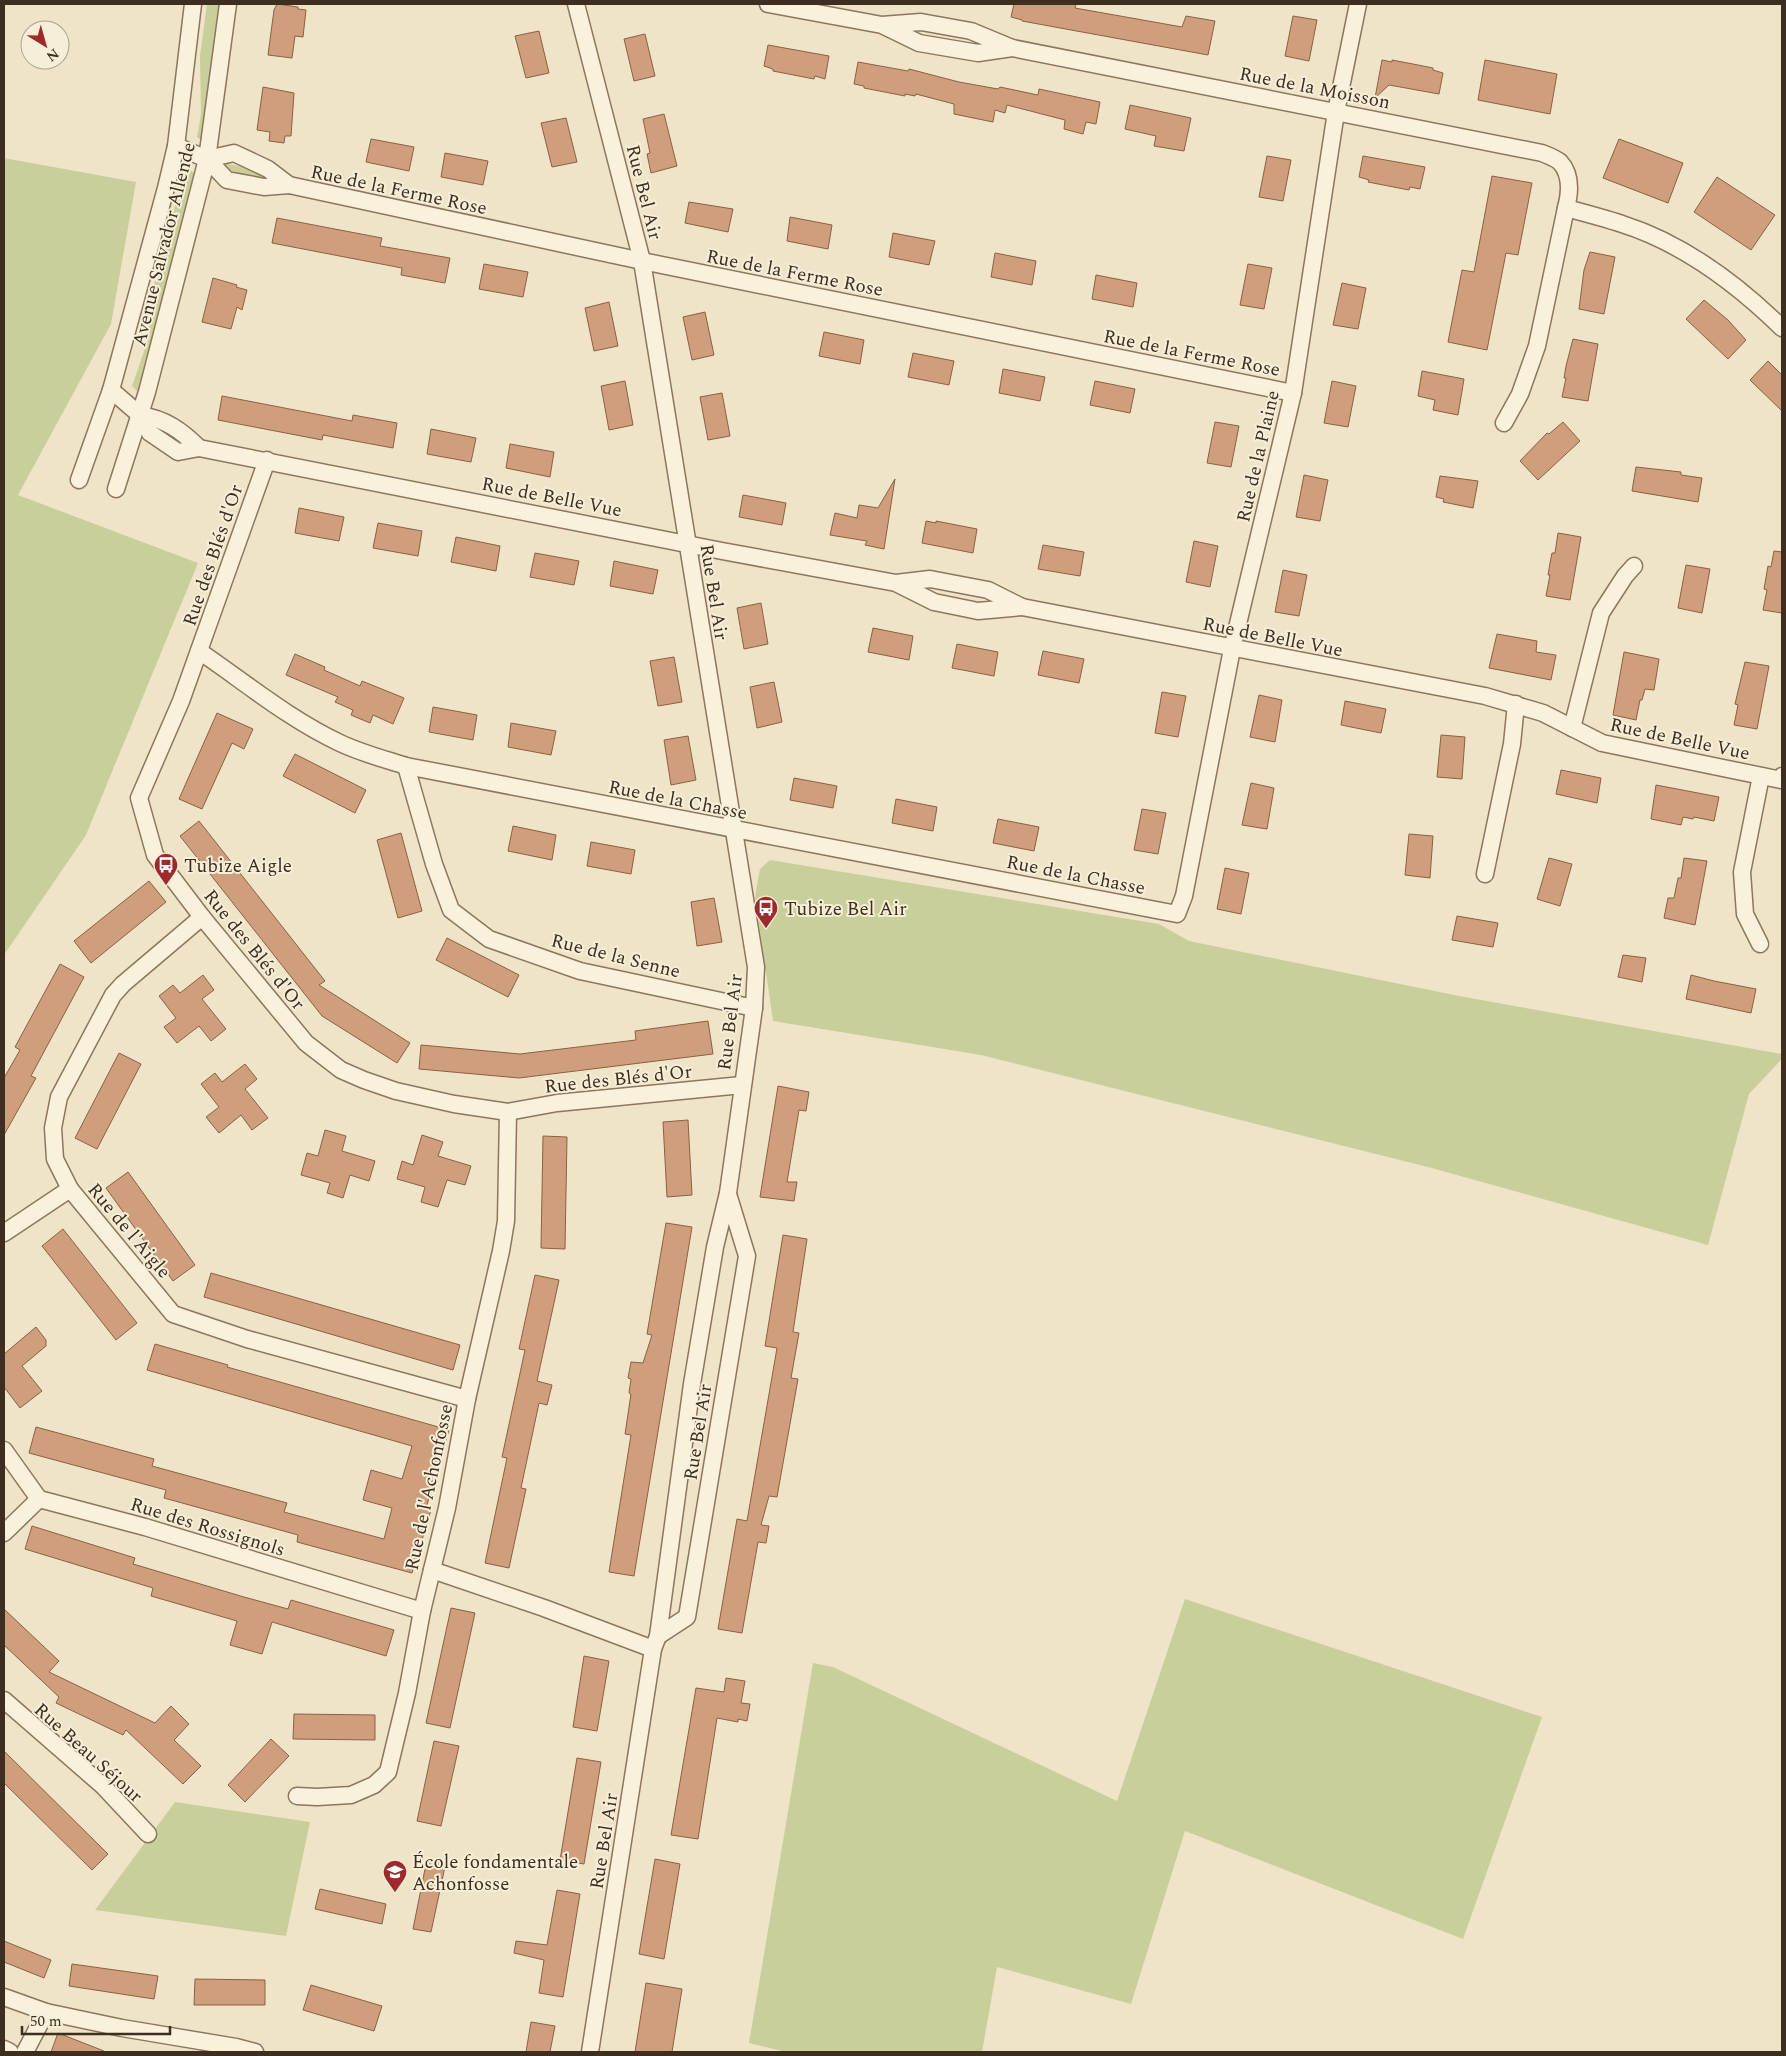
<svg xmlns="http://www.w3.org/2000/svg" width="1786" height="2056" font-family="Spectral,serif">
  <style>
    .green { fill: #c9cf9b }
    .building { fill: #cf9f7d; stroke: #8d5f41 }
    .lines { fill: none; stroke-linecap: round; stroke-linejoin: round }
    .minor-casing { stroke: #8d765c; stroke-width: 19 }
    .minor { stroke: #faf1dc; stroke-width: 16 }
    .labels { text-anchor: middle; stroke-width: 4; stroke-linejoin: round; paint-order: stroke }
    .street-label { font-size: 19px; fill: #3d2e20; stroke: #f7eed8 }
    .poi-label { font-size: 19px; fill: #3d2e20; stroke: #f7eed8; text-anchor: start }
  </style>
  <rect width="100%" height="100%" fill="#f0e4c8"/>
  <g class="green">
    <polygon points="207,4 222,4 204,142 197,137 201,114 200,56"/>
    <polygon points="4,158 136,182 111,324 18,495 198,563 86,835 4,955"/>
    <path d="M226,164C240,165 251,169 264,175L263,178C249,177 237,174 224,167L223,165Z"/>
    <polygon points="189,169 197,176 159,322 138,392 132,386 149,337 149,304 184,172"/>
    <polygon points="770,860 1159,924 1189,941 1459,996 1782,1054 1782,1059 1749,1094 1708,1245 1428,1167 981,1055 773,1021 755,897 760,869"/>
    <polygon points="1185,1599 1542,1717 1463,1939 1185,1831 1131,2004 997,1967 982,2052 786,2052 749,2043 813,1663 833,1667 1117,1801"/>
    <polygon points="175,1802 310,1822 286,1936 95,1910"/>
  </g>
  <g class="building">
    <polygon points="277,4 298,7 298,9 306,10 303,37 295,36 292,58 268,55 274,10"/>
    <polygon points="1014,4 1076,4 1075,8 1182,27 1186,16 1215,21 1208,55 1022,21 1022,20 1011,17"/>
    <polygon points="1293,16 1317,20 1309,61 1285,56"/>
    <polygon points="539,31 549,73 526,78 515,36"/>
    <polygon points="645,34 655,76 634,81 624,39"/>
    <polygon points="768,45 829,56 825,79 815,76 814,79 773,71 773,69 764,66"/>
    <polygon points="1382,60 1392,62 1392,60 1413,64 1433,68 1433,70 1443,73 1439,94 1389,85 1375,98"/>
    <polygon points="1485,60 1557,74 1550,114 1478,100"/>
    <polygon points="858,62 908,71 909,69 959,82 998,89 1000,87 1038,95 1039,89 1100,102 1096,124 1086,122 1083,134 1064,129 1065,120 1007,105 1005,113 995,110 993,122 954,114 954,104 916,94 915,96 905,94 905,96 864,88 864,86 854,84"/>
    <polygon points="263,87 294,93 291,136 285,136 284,143 269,141 270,132 257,130"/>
    <polygon points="1130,105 1191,118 1184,151 1154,146 1156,136 1125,129"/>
    <polygon points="664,114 677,166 651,173 647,154 650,153 643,119"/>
    <polygon points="566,118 577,162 552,167 541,123"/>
    <polygon points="371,139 414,147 409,171 366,162"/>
    <polygon points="1619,139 1683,163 1668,203 1603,178"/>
    <polygon points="445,153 488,161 483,185 441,177"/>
    <polygon points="1267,156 1291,160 1283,201 1259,197"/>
    <polygon points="1363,156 1425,167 1420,189 1410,187 1409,190 1368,182 1369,180 1359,177"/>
    <polygon points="1492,176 1532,183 1518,255 1506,253 1487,350 1448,342 1462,270 1474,272"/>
    <polygon points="1717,177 1775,215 1751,250 1694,212"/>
    <polygon points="689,202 733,209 728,232 685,223"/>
    <polygon points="790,217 832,225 828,249 787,241"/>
    <polygon points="277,218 382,238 380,246 450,258 445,283 401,275 402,268 272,243"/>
    <polygon points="893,233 935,241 929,265 889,257"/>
    <polygon points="1590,252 1615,257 1604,314 1579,309 1584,270"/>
    <polygon points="995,253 1036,261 1032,285 991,277"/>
    <polygon points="484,264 528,272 523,297 479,289"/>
    <polygon points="1248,264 1272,268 1264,309 1240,305"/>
    <polygon points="1096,275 1137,283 1133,307 1092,299"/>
    <polygon points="213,278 237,285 236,287 247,290 242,310 237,307 231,329 202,322"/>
    <polygon points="1342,283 1366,288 1358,329 1333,325"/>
    <polygon points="1704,300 1728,320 1746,340 1728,359 1686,319"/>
    <polygon points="609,302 618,346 594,351 585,308"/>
    <polygon points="705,312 714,355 692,360 683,317"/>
    <polygon points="824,332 864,340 860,364 819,356"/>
    <polygon points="1573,339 1598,344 1588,401 1562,397 1566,378 1564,378 1566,366"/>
    <polygon points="913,353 954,361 949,385 908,377"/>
    <polygon points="1768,361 1782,375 1782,411 1750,380"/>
    <polygon points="1003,369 1045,377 1040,401 999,393"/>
    <polygon points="1422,371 1464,379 1458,415 1433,410 1435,400 1418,396"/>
    <polygon points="625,381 633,425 609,430 601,386"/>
    <polygon points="1095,381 1135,389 1130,413 1090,405"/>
    <polygon points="1332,381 1356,386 1348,427 1324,423"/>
    <polygon points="722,393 730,436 708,440 700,397"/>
    <polygon points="222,396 352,421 353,415 397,423 393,448 323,435 322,440 218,420"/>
    <polygon points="1215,422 1239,426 1231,467 1207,463"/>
    <polygon points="1563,422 1580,441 1538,480 1520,461 1547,433 1549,434"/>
    <polygon points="431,429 476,438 471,462 427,454"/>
    <polygon points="510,444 554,452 550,477 506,468"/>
    <polygon points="1636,467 1681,472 1681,475 1702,478 1698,502 1632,491"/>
    <polygon points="1304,475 1328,480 1320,521 1296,517"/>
    <polygon points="1440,476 1478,481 1473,508 1443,502 1444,499 1436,497"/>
    <polygon points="895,479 884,549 865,545 867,541 830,535 835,513 857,518 859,505 878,508"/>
    <polygon points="743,495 786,503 782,525 739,517"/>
    <polygon points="299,508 344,517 339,541 295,533"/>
    <polygon points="926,521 936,523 936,521 977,529 973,553 922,543"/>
    <polygon points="378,523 422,531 418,556 373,548"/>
    <polygon points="1558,533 1581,537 1570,600 1546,596 1550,575 1548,575 1550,563 1552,553 1555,553"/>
    <polygon points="456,537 500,546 496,571 451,562"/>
    <polygon points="1194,541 1218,546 1210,587 1186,582"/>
    <polygon points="1043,545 1084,552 1080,576 1038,569"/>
    <polygon points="1774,551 1782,552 1782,613 1763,610 1767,590 1764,589 1768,566 1771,567"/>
    <polygon points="535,553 579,561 574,585 530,577"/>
    <polygon points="614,561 658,570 653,594 610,586"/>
    <polygon points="1686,565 1710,569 1702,613 1678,608"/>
    <polygon points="1283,570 1307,575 1299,616 1275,612"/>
    <polygon points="761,603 768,644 744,649 737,608"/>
    <polygon points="873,628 913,636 909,660 868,652"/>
    <polygon points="1497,634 1537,641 1536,652 1556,655 1551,680 1489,668"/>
    <polygon points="957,644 998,652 994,676 952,668"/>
    <polygon points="1043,651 1084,659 1079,683 1038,675"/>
    <polygon points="1624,652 1659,659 1654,690 1645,689 1642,700 1640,700 1636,720 1613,715"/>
    <polygon points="295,654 325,667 324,670 360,686 362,681 404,698 393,724 373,715 370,723 351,715 353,710 335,702 338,697 286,675"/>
    <polygon points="674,657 682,702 658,706 650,661"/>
    <polygon points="1745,662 1769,666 1757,729 1734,725 1738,705 1735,704"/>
    <polygon points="774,682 782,722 757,728 750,687"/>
    <polygon points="1162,692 1186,696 1178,737 1155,733"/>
    <polygon points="1259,695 1282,700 1275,742 1250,737"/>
    <polygon points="1345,701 1386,709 1381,733 1341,725"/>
    <polygon points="433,707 477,715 473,740 429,732"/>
    <polygon points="217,713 253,729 244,749 232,743 202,809 179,799"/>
    <polygon points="511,723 556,731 551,755 508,747"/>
    <polygon points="1441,735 1465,737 1462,779 1437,777"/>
    <polygon points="688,736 696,780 671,785 664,740"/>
    <polygon points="295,754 366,790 355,813 283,776"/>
    <polygon points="1561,770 1601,778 1597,803 1556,794"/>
    <polygon points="794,778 837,786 833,808 790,800"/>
    <polygon points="1251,783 1274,788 1267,829 1242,825"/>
    <polygon points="1656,785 1719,797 1714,821 1694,817 1693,819 1683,817 1681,825 1651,819"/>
    <polygon points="896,799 937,807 933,831 892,823"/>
    <polygon points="1142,809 1166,813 1158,854 1134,850"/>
    <polygon points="998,819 1039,827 1034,851 993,843"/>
    <polygon points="199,821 325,981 319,985 410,1043 397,1063 322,1016 180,836"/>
    <polygon points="513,826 556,835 552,860 508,851"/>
    <polygon points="401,833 422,911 398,918 377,840"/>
    <polygon points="1409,834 1433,836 1430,878 1405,875"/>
    <polygon points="591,842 635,850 631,874 587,866"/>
    <polygon points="1549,858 1572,864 1560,906 1537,899"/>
    <polygon points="1684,858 1707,861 1695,925 1664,918 1668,898 1674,898 1678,878 1681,878"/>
    <polygon points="1225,868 1249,873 1241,914 1217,909"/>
    <polygon points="149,881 166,902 91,963 74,941"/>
    <polygon points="714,898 722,942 697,946 691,902"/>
    <polygon points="1457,916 1498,923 1493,947 1452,940"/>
    <polygon points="447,938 519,975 508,997 436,960"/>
    <polygon points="1623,955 1646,958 1642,982 1618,977"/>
    <polygon points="60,964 84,977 31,1076 36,1078 4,1135 4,1078 20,1050 15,1047"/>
    <polygon points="203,975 214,990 202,999 226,1029 211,1041 199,1026 177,1043 164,1027 176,1018 159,996 173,985 180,993"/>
    <polygon points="1691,975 1714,981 1756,989 1751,1013 1686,999"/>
    <polygon points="708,1021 713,1054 519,1078 419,1069 421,1045 520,1054 636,1040 635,1031"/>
    <polygon points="119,1053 141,1064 97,1149 75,1138"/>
    <polygon points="245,1064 257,1079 245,1089 268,1118 252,1130 241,1115 219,1133 206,1117 219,1107 201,1084 215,1073 222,1082"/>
    <polygon points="778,1086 809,1092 806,1111 799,1110 787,1182 797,1182 794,1201 760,1197"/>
    <polygon points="688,1120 692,1195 667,1197 663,1122"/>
    <polygon points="325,1130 346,1136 342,1151 375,1161 369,1181 350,1175 343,1198 327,1193 330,1183 301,1175 307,1153 318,1156"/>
    <polygon points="422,1135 443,1142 438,1156 471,1166 465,1185 447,1180 438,1207 421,1202 425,1187 397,1179 402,1161 413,1165"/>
    <polygon points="543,1136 567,1137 565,1249 541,1248"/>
    <polygon points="128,1172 195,1265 173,1281 106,1188"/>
    <polygon points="666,1223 692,1227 634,1576 609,1572 631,1435 625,1434 631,1394 629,1393 631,1379 628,1378 631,1362 643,1363 652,1335 647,1334"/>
    <polygon points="63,1229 137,1323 116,1340 42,1246"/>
    <polygon points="783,1235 807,1239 793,1332 799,1333 791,1378 798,1379 777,1497 769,1496 761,1525 769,1526 766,1543 758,1542 742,1633 718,1629 737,1519 747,1521 777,1348 765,1346"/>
    <polygon points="211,1273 460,1345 453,1370 204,1297"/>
    <polygon points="535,1275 559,1280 537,1381 552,1385 547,1405 539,1403 521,1488 526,1489 509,1568 485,1563 507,1458 502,1457 525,1350 519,1349"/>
    <polygon points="36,1327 46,1340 46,1346 22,1366 42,1391 20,1408 4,1387 4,1354"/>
    <polygon points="155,1344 228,1365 227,1367 449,1430 426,1508 431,1510 412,1573 297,1542 298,1535 164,1498 166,1490 29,1453 36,1427 154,1459 152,1466 287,1503 284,1512 384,1539 392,1508 363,1500 371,1470 402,1479 412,1446 147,1370"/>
    <polygon points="32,1526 135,1558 133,1564 244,1597 288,1609 291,1600 394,1630 386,1656 272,1622 262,1654 230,1645 237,1621 151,1596 153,1588 25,1549"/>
    <polygon points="451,1608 475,1613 450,1728 426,1723"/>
    <polygon points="4,1609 59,1661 49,1672 155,1723 171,1706 189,1724 174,1740 201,1766 183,1784 126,1730 123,1735 56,1703 59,1697 4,1645"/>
    <polygon points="584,1656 609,1661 597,1731 573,1727"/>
    <polygon points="726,1678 745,1681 741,1703 750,1704 747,1721 738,1719 738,1722 717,1718 698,1839 671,1835 696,1688 724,1692"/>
    <polygon points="294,1714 375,1715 375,1740 293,1739"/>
    <polygon points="271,1739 289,1756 245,1802 228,1785"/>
    <polygon points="434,1741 459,1746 441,1826 417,1821"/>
    <polygon points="4,1751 108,1854 92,1870 4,1783"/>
    <polygon points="577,1758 601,1762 584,1864 560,1860"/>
    <polygon points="427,1859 446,1862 431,1932 413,1929"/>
    <polygon points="655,1859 680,1864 664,1959 639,1954"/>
    <polygon points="320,1889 386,1904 382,1924 315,1909"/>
    <polygon points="557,1890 580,1894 563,1997 539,1993 544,1960 514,1953 516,1941 547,1945"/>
    <polygon points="4,1941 51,1960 44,1978 4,1962"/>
    <polygon points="72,1964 158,1976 154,1999 69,1986"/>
    <polygon points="195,1979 265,1980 265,2005 194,2005"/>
    <polygon points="646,1983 682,1989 672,2052 635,2052"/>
    <polygon points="311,1985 382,2006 374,2031 303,2010"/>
    <polygon points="531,2022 555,2026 550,2052 526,2052"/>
    <polygon points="58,2033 104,2051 103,2052 51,2052"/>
  </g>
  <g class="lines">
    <defs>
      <g id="minor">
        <polyline points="576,4 642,261 756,967 754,1008 728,1193 715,1247 692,1384 658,1636 653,1649 590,2052"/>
        <polyline points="768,4 882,25 921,22 971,31 1012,48 978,53 919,43 882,25"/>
        <path d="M1012,48L1542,153C1547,155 1555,158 1560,162C1572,175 1570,193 1566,208C1585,213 1604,218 1622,224C1682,243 1738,285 1782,328"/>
        <polyline points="176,146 207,159 227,180 264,187 289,185 268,169 234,153 207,159"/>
        <polyline points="289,185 642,261 1293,393"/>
        <polyline points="111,390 140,415 150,433 178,452 199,448 722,551 896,583 934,602 978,611 1022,607 988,590 930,579 896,583"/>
        <path d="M140,415C165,419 181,430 199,448"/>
        <polyline points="1504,423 1520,394 1537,346 1566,208"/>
        <polyline points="267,460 181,701 139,798 155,855 202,917 306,1043 341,1070 364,1080 396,1091 454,1104 508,1112 557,1103 742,1085"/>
        <polyline points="79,480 111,390 166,188 176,146 193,4"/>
        <polyline points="116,489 147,392 207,159 228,4"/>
        <polyline points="1022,607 1485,696 1543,713 1602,743 1781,780 1782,776"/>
        <path d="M199,651C246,683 289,719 340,743C361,753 384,759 406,766L1177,914L1184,896L1232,649L1293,393L1336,112L1358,4"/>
        <polyline points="1572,728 1601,613 1625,576 1634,566"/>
        <polyline points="406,766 434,864 451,910 489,939 580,971 754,1008"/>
        <polyline points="1485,874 1512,744 1516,704"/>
        <polyline points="202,917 123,984 113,995 59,1097 53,1128 55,1159 70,1189 173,1314 247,1339 467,1399"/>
        <polyline points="1760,944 1745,914 1742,872 1761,776"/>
        <polyline points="4,1233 70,1189"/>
        <polyline points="4,1450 39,1499 145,1527 422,1611"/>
        <polyline points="4,1533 39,1499"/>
        <polyline points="432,1570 544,1608 653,1649"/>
        <polyline points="658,1636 687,1617 747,1256 728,1194"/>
        <polyline points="4,1700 103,1786 148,1834"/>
        <polyline points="297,1796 317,1797 351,1795 374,1785 388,1772 407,1693 422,1611 447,1508 467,1399 501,1251 506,1221 508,1112"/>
        <polyline points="4,1997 46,2012 122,2028 236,2047 255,2052"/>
        <polyline points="4,2049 10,2052"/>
        <polyline points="25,2052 46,2012"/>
      </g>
    </defs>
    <use href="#minor" class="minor-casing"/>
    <use href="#minor" class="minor"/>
  </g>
  <defs>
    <symbol id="bus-pin" viewBox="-11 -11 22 30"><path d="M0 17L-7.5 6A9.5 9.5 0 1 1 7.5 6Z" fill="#9e2a2b" stroke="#f7eed8"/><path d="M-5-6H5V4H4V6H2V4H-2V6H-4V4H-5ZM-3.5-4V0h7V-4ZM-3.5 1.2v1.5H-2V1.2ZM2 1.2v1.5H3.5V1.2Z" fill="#fff"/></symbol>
    <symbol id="school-pin" viewBox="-11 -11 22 30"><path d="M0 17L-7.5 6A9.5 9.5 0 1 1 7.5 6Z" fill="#9e2a2b" stroke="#f7eed8"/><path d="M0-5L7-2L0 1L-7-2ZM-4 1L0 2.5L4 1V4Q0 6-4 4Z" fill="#fff"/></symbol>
  </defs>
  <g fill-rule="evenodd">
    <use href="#bus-pin" x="152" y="851" width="28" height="38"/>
    <use href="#bus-pin" x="752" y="894" width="28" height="38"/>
    <use href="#school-pin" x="381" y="1858" width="28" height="38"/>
  </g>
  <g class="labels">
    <g class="street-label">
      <text transform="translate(1315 87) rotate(11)" y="7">Rue de la Moisson</text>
      <text transform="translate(399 189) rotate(12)" y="7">Rue de la Ferme Rose</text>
      <text transform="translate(645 192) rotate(76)" y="7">Rue Bel Air</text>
      <text transform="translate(163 244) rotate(-76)" y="7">Avenue Salvador Allende</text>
      <text transform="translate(795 272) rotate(11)" y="7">Rue de la Ferme Rose</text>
      <text transform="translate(1192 352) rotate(11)" y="7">Rue de la Ferme Rose</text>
      <text transform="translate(1257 456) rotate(-77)" y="7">Rue de la Plaine</text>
      <text transform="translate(552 496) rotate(11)" y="7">Rue de Belle Vue</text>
      <text transform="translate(212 555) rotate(-71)" y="7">Rue des Blés d'Or</text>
      <text transform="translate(715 592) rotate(81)" y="7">Rue Bel Air</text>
      <text transform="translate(1273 636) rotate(11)" y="7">Rue de Belle Vue</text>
      <text transform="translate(1680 738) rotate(12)" y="7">Rue de Belle Vue</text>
      <text transform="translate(678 799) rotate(11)" y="7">Rue de la Chasse</text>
      <text transform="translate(1076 874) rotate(11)" y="7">Rue de la Chasse</text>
      <text transform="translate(255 949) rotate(51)" y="7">Rue des Blés d'Or</text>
      <text transform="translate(616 955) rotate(14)" y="7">Rue de la Senne</text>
      <text transform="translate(729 1022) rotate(-83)" y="7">Rue Bel Air</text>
      <text transform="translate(618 1078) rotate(-6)" y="7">Rue des Blés d'Or</text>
      <text transform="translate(130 1230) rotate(50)" y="7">Rue de l'Aigle</text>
      <text transform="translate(697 1432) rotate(-81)" y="7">Rue Bel Air</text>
      <text transform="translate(428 1487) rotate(-78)" y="7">Rue de l'Achonfosse</text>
      <text transform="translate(208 1526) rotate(17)" y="7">Rue des Rossignols</text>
      <text transform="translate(89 1752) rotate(42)" y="7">Rue Beau Séjour</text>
      <text transform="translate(603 1841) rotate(-81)" y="7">Rue Bel Air</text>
    </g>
    <g class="poi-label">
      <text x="184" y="872">Tubize Aigle</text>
      <text x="784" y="915">Tubize Bel Air</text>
      <text x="412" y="1868">École fondamentale<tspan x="412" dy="22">Achonfosse</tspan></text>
    </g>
  </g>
  <rect width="1786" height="2056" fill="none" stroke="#3d2e20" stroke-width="10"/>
  <g transform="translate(45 45) rotate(143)"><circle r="24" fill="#f7eed8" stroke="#ada18e"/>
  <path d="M0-4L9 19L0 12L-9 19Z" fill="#9e2a2b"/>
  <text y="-8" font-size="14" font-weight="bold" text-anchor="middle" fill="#3d2e20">N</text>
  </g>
  <path d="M22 2026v8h148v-8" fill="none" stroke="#3d2e20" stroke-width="2.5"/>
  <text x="30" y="2026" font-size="15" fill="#3d2e20" stroke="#f7eed8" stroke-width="4" paint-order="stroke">50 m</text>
</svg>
